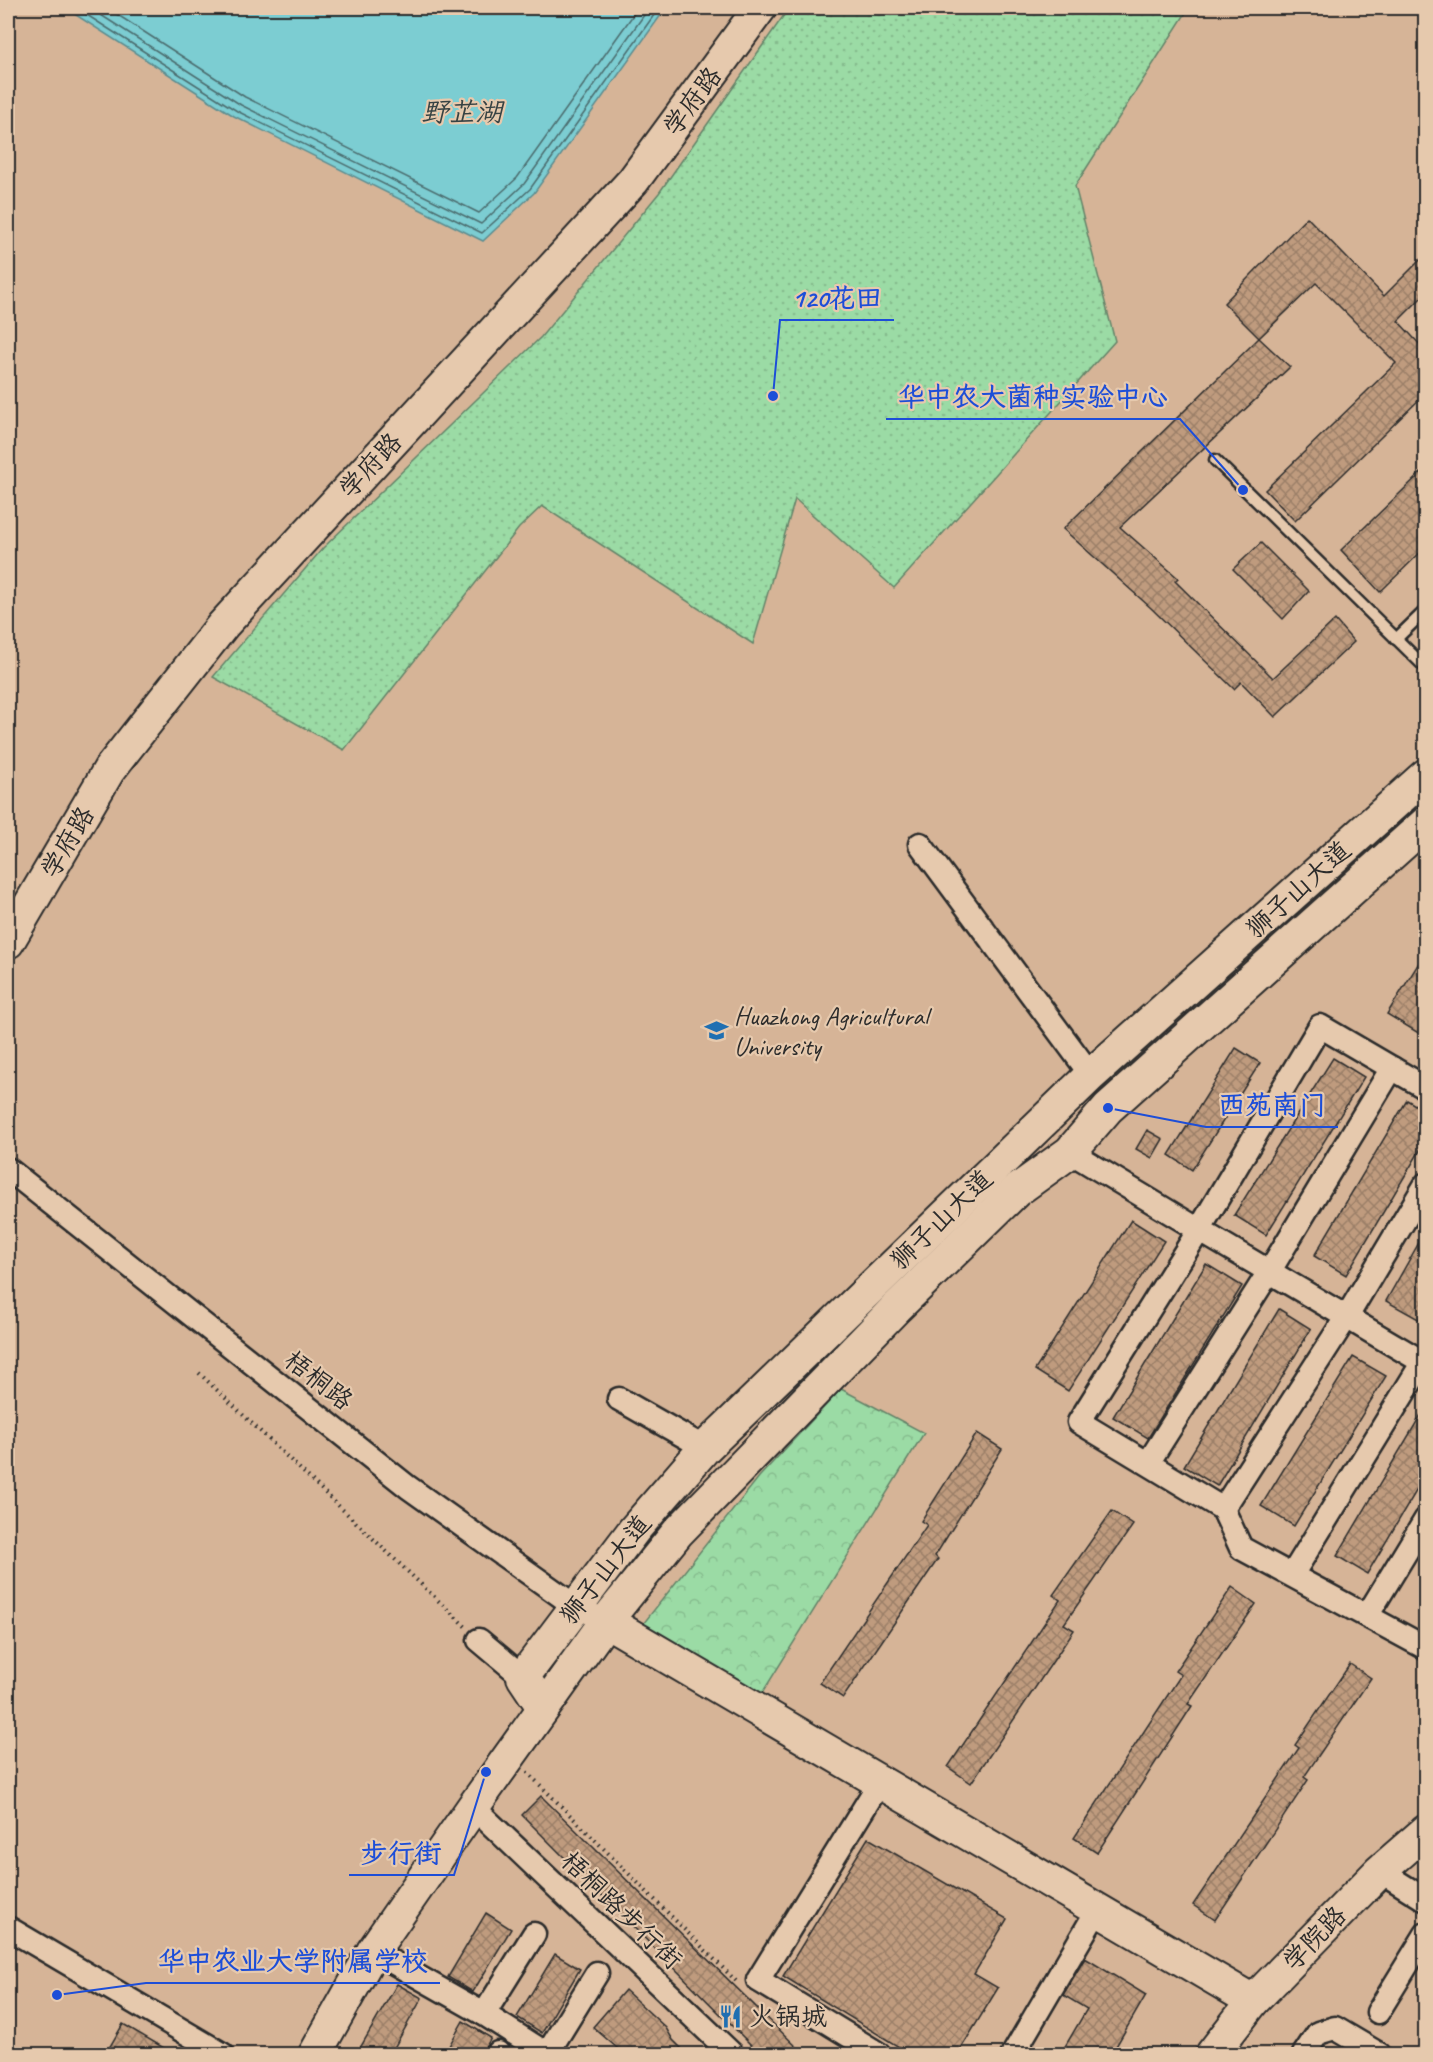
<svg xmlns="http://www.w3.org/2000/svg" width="1433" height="2062" font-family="Caveat,'LXGW WenKai TC',sans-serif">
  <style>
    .built { fill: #d6b497 }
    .park { fill: url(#park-crowns); stroke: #638368; stroke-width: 1.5 }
    .garden { fill: url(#garden-dots); stroke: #638368; stroke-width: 1.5 }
    .water { fill: #7ccdd2; stroke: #5c8c8f; stroke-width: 1.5 }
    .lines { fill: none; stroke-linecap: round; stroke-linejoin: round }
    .shore { stroke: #4b6c6e; stroke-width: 1.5 }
    .building { fill: url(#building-cross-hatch); stroke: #2b2b2b; stroke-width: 1.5 }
    .lane-casing { stroke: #2b2b2b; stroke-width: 15 }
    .street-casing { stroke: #2b2b2b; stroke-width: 27 }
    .secondary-casing { stroke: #2b2b2b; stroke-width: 36 }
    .path { stroke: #2b2b2b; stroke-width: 4; stroke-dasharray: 1.5 4.5; stroke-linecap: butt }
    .lane { stroke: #e6c9ad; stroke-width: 10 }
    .street { stroke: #e6c9ad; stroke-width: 22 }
    .secondary { stroke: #e6c9ad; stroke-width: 32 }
    .labels { text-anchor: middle; stroke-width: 4.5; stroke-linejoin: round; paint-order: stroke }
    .street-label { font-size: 26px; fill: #2b2b2b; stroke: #e6c9ad }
    .poi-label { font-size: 26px; fill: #2b2b2b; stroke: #e6c9ad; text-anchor: start }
    .water-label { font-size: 27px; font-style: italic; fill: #374344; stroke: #e6c9ad }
    .leader { fill: none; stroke: #1d4ed8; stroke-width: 2 }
    .callout-dot { fill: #1d4ed8; stroke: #e6c9ad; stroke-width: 2 }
    .callout-label { font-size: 27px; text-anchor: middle; font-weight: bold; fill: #1d4ed8; stroke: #e6c9ad; stroke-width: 4.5; stroke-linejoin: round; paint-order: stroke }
  </style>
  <defs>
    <pattern id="park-crowns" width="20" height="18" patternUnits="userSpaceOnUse" patternTransform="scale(1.5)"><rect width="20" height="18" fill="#9bdba5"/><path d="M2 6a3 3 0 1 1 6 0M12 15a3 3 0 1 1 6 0" fill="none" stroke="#86bc8e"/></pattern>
    <pattern id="garden-dots" width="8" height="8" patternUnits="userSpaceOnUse" patternTransform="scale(1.5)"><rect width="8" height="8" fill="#9bdba5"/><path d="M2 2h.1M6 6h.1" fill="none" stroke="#86bc8e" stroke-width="1.8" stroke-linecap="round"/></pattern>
    <pattern id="building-cross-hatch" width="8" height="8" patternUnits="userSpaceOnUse" patternTransform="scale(1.5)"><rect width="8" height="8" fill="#bf9b7e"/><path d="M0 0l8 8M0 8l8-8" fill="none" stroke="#9b7f67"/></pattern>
  </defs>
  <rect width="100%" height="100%" fill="#e4c3a4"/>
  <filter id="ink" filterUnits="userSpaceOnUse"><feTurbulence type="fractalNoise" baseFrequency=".0167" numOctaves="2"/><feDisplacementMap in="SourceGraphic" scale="12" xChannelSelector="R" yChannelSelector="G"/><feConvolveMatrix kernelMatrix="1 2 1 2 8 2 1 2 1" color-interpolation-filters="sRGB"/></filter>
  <g filter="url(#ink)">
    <rect class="built" x="8" y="8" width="1417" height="2046"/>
    <polygon class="park" points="841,1389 924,1433 761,1695 643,1624 759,1477"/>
    <polygon class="garden" points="789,8 1189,8 1075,186 1115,341 894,588 795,499 753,644 542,506 519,528 344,750 213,677 323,548 541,337 659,193"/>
    <polygon class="water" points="65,8 666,8 534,193 483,241 234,116"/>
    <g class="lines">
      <g class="shore">
        <polyline points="76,8 237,111 482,233 530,189 659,8"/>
        <polyline points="90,8 241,105 481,224 524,184 649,8"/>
        <polyline points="107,8 245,97 479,213 517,178 638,8"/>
      </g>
    </g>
    <g class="building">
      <polygon points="1307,217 1384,296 1425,255 1425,294 1398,321 1425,350 1425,394 1295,521 1265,490 1396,363 1316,283 1259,338 1224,303"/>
      <polygon points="1259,338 1290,367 1120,527 1178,578 1175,581 1273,678 1335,620 1354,642 1275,717 1241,682 1234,689 1151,608 1063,529"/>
      <polygon points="1425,469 1425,548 1380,592 1341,550"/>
      <polygon points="1261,543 1309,591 1283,619 1233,569"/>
      <polygon points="1425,953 1425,1025 1420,1034 1387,1014"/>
      <polygon points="1236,1048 1260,1063 1192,1170 1169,1155"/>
      <polygon points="1333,1058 1364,1077 1266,1235 1234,1215"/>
      <polygon points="1407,1100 1425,1111 1425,1142 1346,1275 1314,1256"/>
      <polygon points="1147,1130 1163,1139 1152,1158 1136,1149"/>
      <polygon points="1131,1220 1164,1241 1068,1391 1035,1370"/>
      <polygon points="1425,1232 1425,1310 1420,1320 1386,1301"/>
      <polygon points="1206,1264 1242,1286 1148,1438 1113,1417"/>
      <polygon points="1279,1309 1311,1329 1217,1486 1184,1466"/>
      <polygon points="1353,1357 1386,1376 1294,1526 1261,1506"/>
      <polygon points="1425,1408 1425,1476 1367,1574 1337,1556"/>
      <polygon points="977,1433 1002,1449 935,1556 938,1559 843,1698 820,1683 927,1525 921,1521"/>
      <polygon points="1112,1511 1133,1525 1064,1624 1074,1630 971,1783 948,1767 1060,1600 1053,1595"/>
      <polygon points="1232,1587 1256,1604 1188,1704 1192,1706 1097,1853 1074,1838 1181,1675 1175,1671"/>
      <polygon points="1350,1664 1371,1678 1304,1777 1308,1780 1215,1920 1193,1905 1299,1748 1295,1745"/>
      <polygon points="541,1796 805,2055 761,2055 522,1815"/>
      <polygon points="868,1838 1007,1919 974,1974 998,1988 957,2055 912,2055 783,1976"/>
      <polygon points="486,1913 511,1929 473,1992 448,1977"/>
      <polygon points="555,1954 580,1969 542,2033 517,2017"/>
      <polygon points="1085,1958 1146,1995 1111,2055 1060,2055 1087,2009 1063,1995"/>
      <polygon points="397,1984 422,1998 390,2055 356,2055"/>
      <polygon points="625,1990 666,2028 673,2040 688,2055 625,2055 593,2027"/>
      <polygon points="463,2021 491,2038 481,2055 444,2055"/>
      <polygon points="123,2024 176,2055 105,2055"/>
    </g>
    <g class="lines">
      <defs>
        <g id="lane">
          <polyline points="1215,460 1426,668"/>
          <polyline points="1396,639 1426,610"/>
        </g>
        <g id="street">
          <polyline points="920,844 1091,1075"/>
          <polyline points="1426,1088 1320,1026 1199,1230 1079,1422 1223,1509 1241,1548 1426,1648"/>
          <polyline points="1070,1152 1199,1230 1426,1364"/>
          <polyline points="8,1169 408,1487 575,1606 590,1613"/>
          <polyline points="619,1399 705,1448"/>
          <polyline points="1148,1463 1269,1272 1392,1068"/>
          <polyline points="1223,1509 1346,1318 1426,1184"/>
          <polyline points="1292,1575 1426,1357"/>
          <polyline points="1367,1616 1426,1519"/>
          <polyline points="479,1640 523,1677"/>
          <polyline points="473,1807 732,2054"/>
          <polyline points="1380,1871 1426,1900"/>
          <polyline points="8,1928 222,2054"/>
          <polyline points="373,1951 484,2014 534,1934"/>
          <polyline points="1378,2012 1426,1934"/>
          <polyline points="484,2014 547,2054 597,1973"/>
          <polyline points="497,2054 498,2053"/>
          <polyline points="879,2054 758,1980 880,1782"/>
          <polyline points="1013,2054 1098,1909"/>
          <polyline points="1304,2054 1318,2033 1335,2028 1379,2054"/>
        </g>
        <g id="secondary">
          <polyline points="8,942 109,770 223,625 633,181 760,8"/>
          <polyline points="606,1621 1253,2001"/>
          <polyline points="543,1707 523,1677 634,1530 705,1448 1091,1075 1426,775"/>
          <polyline points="315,2054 373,1951 473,1807 606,1621 678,1532 897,1307 1016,1191 1070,1152 1108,1108 1426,823"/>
          <polyline points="1212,2054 1253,2001 1380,1871 1426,1831"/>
        </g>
      </defs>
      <use href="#lane" class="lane-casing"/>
      <use href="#street" class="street-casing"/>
      <use href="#secondary" class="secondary-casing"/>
      <g class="path">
        <polyline points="199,1373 466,1627"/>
        <polyline points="527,1772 738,1983"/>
      </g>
      <use href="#lane" class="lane"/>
      <use href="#street" class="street"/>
      <use href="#secondary" class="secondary"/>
    </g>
  </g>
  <defs>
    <symbol id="university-bare" viewBox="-9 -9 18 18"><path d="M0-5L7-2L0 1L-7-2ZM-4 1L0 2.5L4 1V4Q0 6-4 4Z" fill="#1f6fb2" stroke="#e6c9ad" stroke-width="2.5" paint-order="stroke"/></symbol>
    <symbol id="restaurant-bare" viewBox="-9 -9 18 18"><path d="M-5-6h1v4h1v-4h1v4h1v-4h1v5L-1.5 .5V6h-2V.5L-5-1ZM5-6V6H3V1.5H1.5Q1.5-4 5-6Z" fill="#1f6fb2" stroke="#e6c9ad" stroke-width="2.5" paint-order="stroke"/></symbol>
  </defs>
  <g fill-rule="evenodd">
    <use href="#university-bare" x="700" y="1014" width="33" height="33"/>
    <use href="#restaurant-bare" x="714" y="2000" width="33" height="33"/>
  </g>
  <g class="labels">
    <g class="street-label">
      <text transform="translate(692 101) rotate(-53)" y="9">学府路</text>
      <text transform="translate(370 465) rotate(-47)" y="9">学府路</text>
      <text transform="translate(67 842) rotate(-59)" y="9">学府路</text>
      <text transform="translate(1298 889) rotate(-42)" y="9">狮子山大道</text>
      <text transform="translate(941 1219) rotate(-44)" y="9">狮子山大道</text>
      <text transform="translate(319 1380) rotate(38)" y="9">梧桐路</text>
      <text transform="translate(605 1569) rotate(-52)" y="9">狮子山大道</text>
      <text transform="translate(622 1910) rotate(44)" y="9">梧桐路步行街</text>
      <text transform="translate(1314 1938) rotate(-46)" y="9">学院路</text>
    </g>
    <g class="poi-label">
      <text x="734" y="1025">Huazhong Agricultural<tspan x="734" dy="30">University</tspan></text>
      <text x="749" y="2025">火锅城</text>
    </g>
    <g class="water-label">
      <text x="462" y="121">野芷湖</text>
    </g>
  </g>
  <path class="leader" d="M773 396L780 320H894M1243 490L1180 419H886M1108 1108L1206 1127H1338M486 1772L454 1875H349M57 1995L146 1983H440"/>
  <g class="callout-dot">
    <circle cx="773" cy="396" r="6"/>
    <circle cx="1243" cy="490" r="6"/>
    <circle cx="1108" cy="1108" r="6"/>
    <circle cx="486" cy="1772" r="6"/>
    <circle cx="57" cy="1995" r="6"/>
  </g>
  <g class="callout-label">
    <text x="837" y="307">120花田</text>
    <text x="1033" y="406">华中农大菌种实验中心</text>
    <text x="1272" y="1114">西苑南门</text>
    <text x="401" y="1862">步行街</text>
    <text x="293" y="1970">华中农业大学附属学校</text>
  </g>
  <rect width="1433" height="2062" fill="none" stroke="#e6c9ad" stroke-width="30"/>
  <rect x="15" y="15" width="1403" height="2032" fill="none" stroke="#2b2b2b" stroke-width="2" filter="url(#ink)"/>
</svg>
